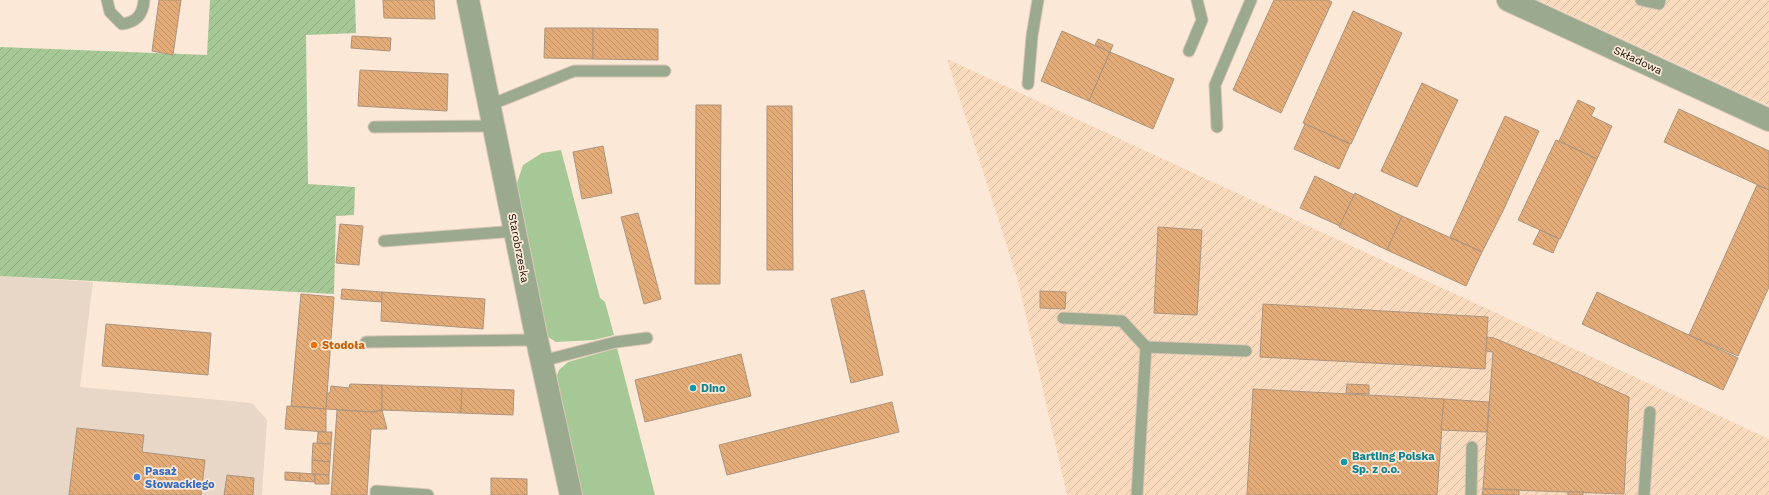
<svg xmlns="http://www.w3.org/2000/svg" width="1769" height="495" font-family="'Work Sans',sans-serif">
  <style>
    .commercial { fill: #e8d7c6 }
    .industrial { fill: url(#industrial-furrows) }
    .green { fill: #a6c896 }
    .garden { fill: url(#garden-furrows) }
    .building { fill: url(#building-back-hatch); stroke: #ac947f }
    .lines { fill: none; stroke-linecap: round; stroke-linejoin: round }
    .service-casing { stroke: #d8c5b5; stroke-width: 13 }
    .minor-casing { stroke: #d8c5b5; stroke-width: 24 }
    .tertiary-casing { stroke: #d8c5b5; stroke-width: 24 }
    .service { stroke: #9baa8e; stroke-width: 11 }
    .minor { stroke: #9baa8e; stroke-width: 22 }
    .tertiary { stroke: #9baa8e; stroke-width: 22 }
    .food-dot { fill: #e8710a; stroke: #fce8d6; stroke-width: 1.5 }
    .culture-dot { fill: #0f9aa8; stroke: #fce8d6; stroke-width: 1.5 }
    .shop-dot { fill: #3f7fe0; stroke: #fce8d6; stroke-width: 1.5 }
    .labels { text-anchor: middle; stroke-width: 3.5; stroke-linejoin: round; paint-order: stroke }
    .street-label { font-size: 11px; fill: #191008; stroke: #fce8d6 }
    .food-label { font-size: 11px; font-weight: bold; fill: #c56008; stroke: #fce8d6; text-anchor: start }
    .culture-label { font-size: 11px; font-weight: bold; fill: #0d838f; stroke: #fce8d6; text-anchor: start }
    .shop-label { font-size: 11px; font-weight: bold; fill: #366cbe; stroke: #fce8d6; text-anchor: start }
  </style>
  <defs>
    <pattern id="industrial-furrows" width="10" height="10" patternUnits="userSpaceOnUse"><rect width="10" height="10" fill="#f9dabd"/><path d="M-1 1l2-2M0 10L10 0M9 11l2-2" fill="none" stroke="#d5baa1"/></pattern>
    <pattern id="garden-furrows" width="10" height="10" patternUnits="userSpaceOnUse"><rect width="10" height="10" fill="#a6c896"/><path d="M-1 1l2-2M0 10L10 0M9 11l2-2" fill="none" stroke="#8eab80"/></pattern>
    <pattern id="building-back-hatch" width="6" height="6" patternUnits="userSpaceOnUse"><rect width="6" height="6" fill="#e2ab77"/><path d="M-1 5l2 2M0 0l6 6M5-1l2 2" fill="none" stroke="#c19265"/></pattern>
  </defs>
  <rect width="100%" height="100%" fill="#fce8d6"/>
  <polygon class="commercial" points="0,276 93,282 80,387 252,403 267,420 262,495 0,495"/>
  <g class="industrial">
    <polygon points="1538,0 1769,0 1769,106"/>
    <polygon points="947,59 1769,439 1769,495 1067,495 1018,281"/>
  </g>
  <g class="green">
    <polygon points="561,150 600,298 605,302 614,335 594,340 556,342 548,337 517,183 523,165 542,153"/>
    <polygon points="617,348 655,495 579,495 556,378 559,370 568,362"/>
  </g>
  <polygon class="garden" points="210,0 355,0 356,33 306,35 308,184 355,187 354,215 336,216 334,294 0,276 0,47 207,55"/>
  <g class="building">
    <polygon points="159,0 181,0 173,55 152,51"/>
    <polygon points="383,0 434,0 435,19 384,18"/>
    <polygon points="1274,0 1328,0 1332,2 1281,113 1233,90"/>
    <polygon points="1353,11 1402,33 1351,144 1303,123"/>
    <polygon points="545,28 593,28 593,59 544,58"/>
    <polygon points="593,28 658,29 658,60 593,59"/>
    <polygon points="1062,31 1110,52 1089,101 1041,81"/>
    <polygon points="352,36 391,38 390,51 351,48"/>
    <polygon points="1098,39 1113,45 1110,52 1095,45"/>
    <polygon points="1110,52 1174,79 1153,129 1089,101"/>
    <polygon points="360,70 448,74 447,111 358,106"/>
    <polygon points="1422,83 1458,100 1417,187 1381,171"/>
    <polygon points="1578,100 1595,108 1591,116 1612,126 1597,159 1559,141"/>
    <polygon points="696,105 721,105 720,284 695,284"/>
    <polygon points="767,106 792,106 793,270 767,270"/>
    <polygon points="1679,109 1769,151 1769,190 1664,142"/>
    <polygon points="1505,116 1539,131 1503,211 1482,252 1450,237"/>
    <polygon points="1305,124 1350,144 1339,169 1294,149"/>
    <polygon points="1556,140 1597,159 1560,239 1518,220"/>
    <polygon points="603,146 612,193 582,199 573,152"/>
    <polygon points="1315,176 1354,195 1340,226 1300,208"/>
    <polygon points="1757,185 1769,190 1769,287 1738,356 1689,335"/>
    <polygon points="1355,193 1402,216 1387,250 1339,227"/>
    <polygon points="638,213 661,299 644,304 621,217"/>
    <polygon points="1402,216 1482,252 1466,286 1387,250"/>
    <polygon points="340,224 363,226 359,265 336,263"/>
    <polygon points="1158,227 1202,230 1197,315 1154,313"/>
    <polygon points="1540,230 1559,239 1553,253 1533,244"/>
    <polygon points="342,289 382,292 382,302 341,299"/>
    <polygon points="864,290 883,375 851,383 831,299"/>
    <polygon points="1040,291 1066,292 1065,309 1040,308"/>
    <polygon points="382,292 485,299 483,329 381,321"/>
    <polygon points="1597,292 1738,358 1723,390 1582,324"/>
    <polygon points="301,294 334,297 326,409 291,406"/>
    <polygon points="1263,304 1488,317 1485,369 1260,357"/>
    <polygon points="106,324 211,333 208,375 102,366"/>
    <polygon points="1487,337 1494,338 1563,367 1629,397 1624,494 1483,489 1493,352 1486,351"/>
    <polygon points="741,354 751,396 645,422 635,380"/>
    <polygon points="350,384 382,385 382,410 373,412 326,409 327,393 330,393 331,386 349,388"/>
    <polygon points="1347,384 1369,385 1369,394 1346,393"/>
    <polygon points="382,385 462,388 461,413 382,410"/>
    <polygon points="462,388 514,390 513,415 461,413"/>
    <polygon points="1253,389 1444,399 1437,495 1247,495"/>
    <polygon points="1444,399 1489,402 1487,432 1441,430"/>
    <polygon points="892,402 899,432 727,475 719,445"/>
    <polygon points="287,406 326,409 326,432 285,429"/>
    <polygon points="337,410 373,412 382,410 387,429 371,429 367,495 331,495"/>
    <polygon points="77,428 144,435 142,452 205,460 201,495 69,495"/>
    <polygon points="318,432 332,432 331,444 317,443"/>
    <polygon points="313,443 331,444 330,462 312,460"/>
    <polygon points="312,460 330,462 329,475 312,474"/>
    <polygon points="285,472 300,473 300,481 285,480"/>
    <polygon points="300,473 315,474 315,482 300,481"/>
    <polygon points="315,474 329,475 329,484 315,484"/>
    <polygon points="227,475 254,478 253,495 224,495"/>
    <polygon points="491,478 527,479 527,495 491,495"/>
    <polygon points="1483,489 1519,490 1519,495 1482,495"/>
    <rect x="1568" y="492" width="15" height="3"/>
  </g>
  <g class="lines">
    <defs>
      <g id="service">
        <path d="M107,0L110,12L122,24C137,22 143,14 144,0"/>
        <polyline points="1641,0 1659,4 1660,0"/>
        <polyline points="1189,51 1202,20 1197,0"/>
        <polyline points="1028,84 1032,36 1038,0"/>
        <polyline points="490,105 574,71 665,71"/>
        <polyline points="374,127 494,126"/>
        <polyline points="1217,127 1215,85 1251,0"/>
        <polyline points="384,241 516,231"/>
        <polyline points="1063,318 1122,321 1146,347"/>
        <polyline points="366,342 537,340"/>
        <polyline points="542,361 616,342 647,338"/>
        <polyline points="376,495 376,491 428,495"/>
        <polyline points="1137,495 1146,347 1246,351"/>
        <polyline points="1471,495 1472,447"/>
        <polyline points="1644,495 1650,412"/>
      </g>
      <polyline id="minor" points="1508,0 1769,120"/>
      <polyline id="tertiary" points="468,0 537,340 571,495"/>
    </defs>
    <use href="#service" class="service-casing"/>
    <use href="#minor" class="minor-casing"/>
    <use href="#tertiary" class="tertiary-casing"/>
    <use href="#service" class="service"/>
    <use href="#minor" class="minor"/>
    <use href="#tertiary" class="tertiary"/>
  </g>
  <circle class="food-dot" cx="314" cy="345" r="4"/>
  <g class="culture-dot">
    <circle cx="693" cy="388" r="4"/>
    <circle cx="1344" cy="462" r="4"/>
  </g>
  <circle class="shop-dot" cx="137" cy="477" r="4"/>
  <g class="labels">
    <g class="street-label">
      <text transform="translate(1638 60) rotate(25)" y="4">Składowa</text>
      <text transform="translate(519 248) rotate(79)" y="4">Starobrzeska</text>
    </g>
    <g class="food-label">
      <text x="322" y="349">Stodoła</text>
    </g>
    <g class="culture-label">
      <text x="701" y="392">Dino</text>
      <text x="1352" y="460">Bartling Polska<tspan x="1352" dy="13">Sp. z o.o.</tspan></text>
    </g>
    <g class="shop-label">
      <text x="145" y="475">Pasaż<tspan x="145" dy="13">Słowackiego</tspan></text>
    </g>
  </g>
</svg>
